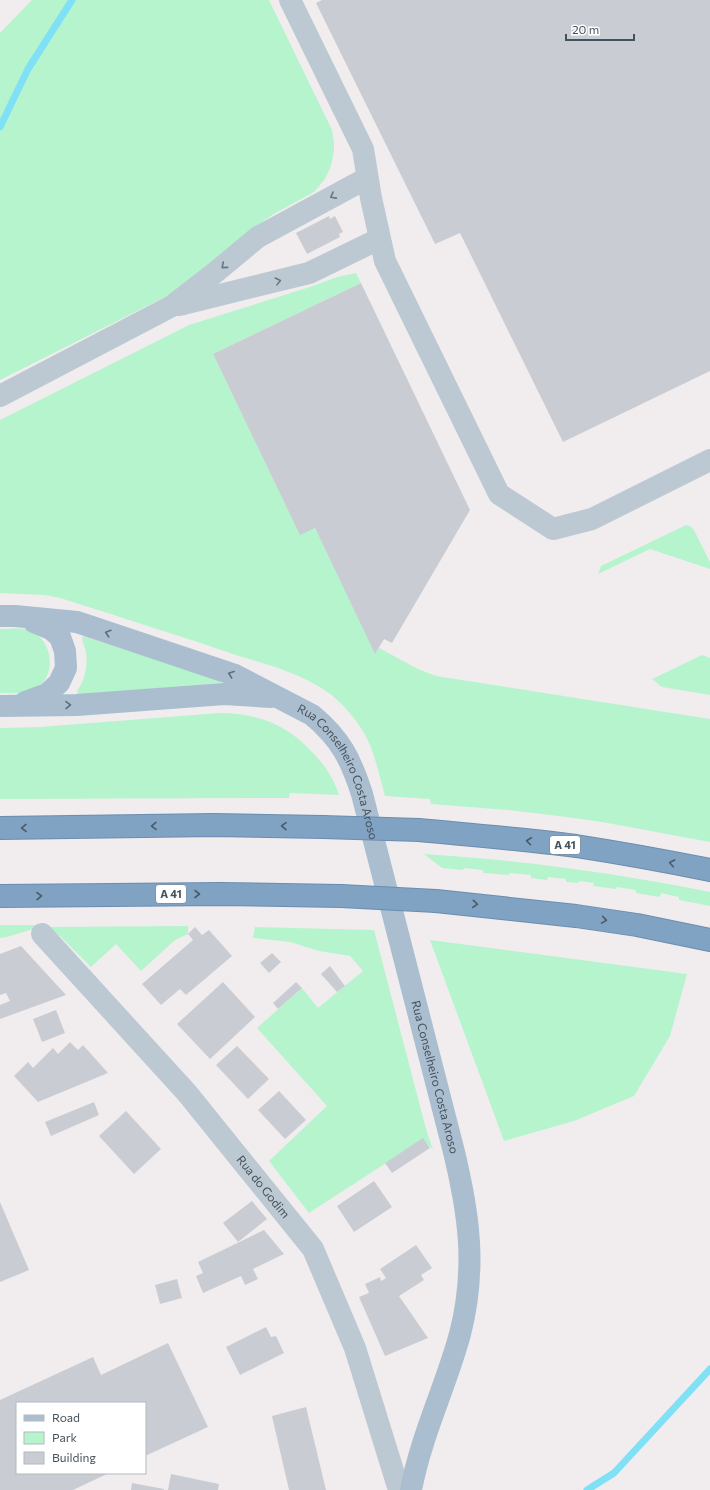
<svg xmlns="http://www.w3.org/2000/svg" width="710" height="1490" font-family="Commissioner,sans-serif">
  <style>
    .green { fill: #b6f4cd }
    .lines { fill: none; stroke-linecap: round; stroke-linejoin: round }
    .stream { stroke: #7fe0f6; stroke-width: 7 }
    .building { fill: #c9cdd3 }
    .highway-casing { stroke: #6b8daf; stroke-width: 24 }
    .minor { stroke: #bcc9d2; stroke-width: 22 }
    .major { stroke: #aabed0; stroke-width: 22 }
    .highway { stroke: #80a2c3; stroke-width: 22 }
    .highway-bridge-casing { stroke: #6b8daf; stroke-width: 24; stroke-linecap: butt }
    .highway-bridge { stroke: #80a2c3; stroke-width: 22 }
    .oneway { stroke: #687680 }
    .oneway2 { stroke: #5e6d7a }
    .oneway3 { stroke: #4a5a67 }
    .labels { text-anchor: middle; stroke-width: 4; stroke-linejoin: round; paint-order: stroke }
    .shield { fill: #fff; stroke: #7c868e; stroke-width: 1 }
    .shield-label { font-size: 11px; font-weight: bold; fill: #44525d }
    .street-label { font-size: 12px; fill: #44525d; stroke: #fff }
  </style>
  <rect width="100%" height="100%" fill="#f1edee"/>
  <g class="green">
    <polygon points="32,0 269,0 332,130 334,143 334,151 331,166 325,179 314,192 272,215 254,228 167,296 0,380 0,33"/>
    <path d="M356,273L361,283L213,354L300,534L315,528L375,653L379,648L418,669L436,676L710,719V842L602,822L559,816L508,810L431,804L430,799L385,796C378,772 374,746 359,725C350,712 337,698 323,689C297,672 265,664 236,655C178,635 119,617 60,598L45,595L0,593V420L189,325L313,286L337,277Z"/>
    <polygon points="686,525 690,526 694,530 710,562 710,569 650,549 598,574 601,566"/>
    <path d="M0,629C8,629 17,628 25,629C54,635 60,680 31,691C22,694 10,693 0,693Z"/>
    <path d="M83,636L221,681V683L78,695L77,691C85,680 88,666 86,652C85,646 81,642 83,636Z"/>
    <polygon points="702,655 710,658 710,695 662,687 652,679"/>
    <path d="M219,713C259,713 288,725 315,755C326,767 334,779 339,795L290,793L289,798L0,799V728L40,727Z"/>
    <path d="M424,854C521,860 616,873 710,892V906L679,900V897L661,893L660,897L636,893V890L617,887L616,889L593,886L594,883L579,881L578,883L566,882V879L548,877L547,880L531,878V875L509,873V875L483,873V870L464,868L463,870L442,868Z"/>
    <polygon points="0,925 40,925 40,927 188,926 188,934 175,940 141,971 116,944 91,967 60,936 40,927 7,937 0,938"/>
    <polygon points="255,927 374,930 426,1129 433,1150 423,1139 309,1213 269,1161 327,1106 257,1028 302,988 318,1008 363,971 350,956 319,951 290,942 253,938"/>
    <polygon points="430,940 687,974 670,1036 634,1096 574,1121 504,1141"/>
  </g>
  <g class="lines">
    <g class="stream">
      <polyline points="0,127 28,69 72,0"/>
      <polyline points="587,1490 614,1473 710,1369"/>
    </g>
  </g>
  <g class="building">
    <polygon points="322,0 710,0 710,371 563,442 460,233 435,244 316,3"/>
    <polygon points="329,216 330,219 335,216 343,232 339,234 340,237 307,254 296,233"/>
    <polygon points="361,283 470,510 392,643 384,639 375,654 315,528 300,535 213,354"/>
    <polygon points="195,927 202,935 209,930 232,956 186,995 180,989 161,1005 142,984 193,940 188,934"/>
    <polygon points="21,946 66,995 0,1019 0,1005 10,1001 6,993 0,995 0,954"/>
    <polygon points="272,953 281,962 269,973 260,963"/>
    <polygon points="330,966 345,986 337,992 321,974"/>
    <polygon points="223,982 255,1017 210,1059 177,1024"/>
    <polygon points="296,982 302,988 278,1009 273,1003"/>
    <polygon points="56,1010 65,1033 42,1042 33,1019"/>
    <polygon points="70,1042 78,1050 83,1045 108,1073 38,1102 14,1076 28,1062 33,1068 53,1048 58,1054"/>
    <polygon points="237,1046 269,1079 248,1099 216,1065"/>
    <polygon points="279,1091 306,1120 285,1139 258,1110"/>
    <polygon points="94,1102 99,1115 51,1136 45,1122"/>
    <polygon points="126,1111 161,1149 134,1174 99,1136"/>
    <polygon points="423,1138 430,1148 392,1173 385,1163"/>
    <polygon points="374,1181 392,1207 354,1232 337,1206"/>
    <polygon points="252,1201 267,1219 238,1242 223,1223"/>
    <polygon points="0,1202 29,1270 0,1282"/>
    <polygon points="264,1230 284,1254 253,1269 258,1279 245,1285 241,1276 203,1293 196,1276 203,1273 198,1262"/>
    <polygon points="416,1245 432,1268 421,1275 424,1280 399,1296 428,1338 385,1356 359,1297 369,1293 365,1284 380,1277 381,1281 386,1278 380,1269"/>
    <polygon points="177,1279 182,1298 160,1304 155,1285"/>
    <polygon points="266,1327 271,1337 276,1336 284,1353 240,1375 226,1347"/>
    <polygon points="168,1343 208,1427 145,1456 145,1403 17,1403 17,1473 109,1473 73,1490 0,1490 0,1400 93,1357 101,1375"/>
    <polygon points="306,1407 326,1490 289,1490 272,1416"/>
    <polygon points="171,1474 219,1484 218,1490 168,1490"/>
    <polygon points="132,1483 164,1489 164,1490 131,1490"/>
  </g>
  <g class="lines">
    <defs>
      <g id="highway">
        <polyline points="0,828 214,825 323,827"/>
        <path d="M419,830C471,835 523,839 576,846C621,853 665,861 710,870"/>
        <polyline points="0,896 220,894 341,896"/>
        <polyline points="436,901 576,916 637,925 710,940"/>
      </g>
    </defs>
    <use href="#highway" class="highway-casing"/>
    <g class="minor">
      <polyline points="290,0 363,149 371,198 385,261 499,494 553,529 592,519 710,460"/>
      <polyline points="179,305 309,273 379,239"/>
      <polyline points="0,396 172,306 217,271 258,237 367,178"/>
      <path id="s1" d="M42,934L187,1093L313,1249L355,1348L399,1490"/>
    </g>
    <g class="major">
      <path id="s2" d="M0,616H15L77,622L235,675L312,715C341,739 351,760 362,794L453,1148C469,1213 477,1268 460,1334C446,1386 421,1436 411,1490"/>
      <polyline points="25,702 47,694 59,683 66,668 65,651 60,637 51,629 34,622"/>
      <polyline points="0,706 77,705 224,694 271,697"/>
    </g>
    <use href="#highway" class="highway"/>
    <defs>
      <g id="highway-bridge">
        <polyline points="323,827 419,830"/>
        <polyline points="341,896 436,901"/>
      </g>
    </defs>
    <use href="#highway-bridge" class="highway-bridge-casing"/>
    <use href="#highway-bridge" class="highway-bridge"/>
  </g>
  <defs><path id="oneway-chevron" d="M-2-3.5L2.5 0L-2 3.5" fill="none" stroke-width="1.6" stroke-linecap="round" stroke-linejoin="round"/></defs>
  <g class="oneway">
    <use href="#oneway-chevron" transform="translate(333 196) rotate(152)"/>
    <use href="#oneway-chevron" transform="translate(224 266) rotate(140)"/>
    <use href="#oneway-chevron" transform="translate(278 281) rotate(-14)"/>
  </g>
  <g class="oneway2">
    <use href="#oneway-chevron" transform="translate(108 633) rotate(-162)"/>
    <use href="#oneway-chevron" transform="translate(231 674) rotate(-160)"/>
    <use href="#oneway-chevron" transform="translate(68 705) rotate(-1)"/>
  </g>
  <g class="oneway3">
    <use href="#oneway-chevron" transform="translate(154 826) rotate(179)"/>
    <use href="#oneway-chevron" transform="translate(284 826) rotate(-179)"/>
    <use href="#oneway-chevron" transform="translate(24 828) rotate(179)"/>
    <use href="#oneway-chevron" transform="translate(529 841) rotate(-173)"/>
    <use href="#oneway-chevron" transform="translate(672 863) rotate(-169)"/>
    <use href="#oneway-chevron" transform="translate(197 894)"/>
    <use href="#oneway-chevron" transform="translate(39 896) rotate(-1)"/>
    <use href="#oneway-chevron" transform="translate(475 904) rotate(5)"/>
    <use href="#oneway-chevron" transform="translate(604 920) rotate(9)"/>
  </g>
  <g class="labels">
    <g class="shield">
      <rect x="550" y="836" width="30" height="18" rx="3"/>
      <rect x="156" y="885" width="30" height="18" rx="3"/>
    </g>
    <g class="shield-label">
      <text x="565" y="849">A 41</text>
      <text x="171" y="898">A 41</text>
    </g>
    <g class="street-label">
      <text dy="4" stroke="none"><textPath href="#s2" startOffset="394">Rua Conselheiro Costa Aroso</textPath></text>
      <text dy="4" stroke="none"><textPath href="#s2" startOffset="718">Rua Conselheiro Costa Aroso</textPath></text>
      <text dy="4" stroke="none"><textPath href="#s1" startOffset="336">Rua do Godim</textPath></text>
    </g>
  </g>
  <rect x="16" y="1402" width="130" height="72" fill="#ffffff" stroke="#b4babe"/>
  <rect x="24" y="1415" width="20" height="6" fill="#aabed0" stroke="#b4babe"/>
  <text x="52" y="1422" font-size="12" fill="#44525d">Road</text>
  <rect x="24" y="1432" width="20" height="12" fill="#b6f4cd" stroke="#b4babe"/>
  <text x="52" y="1442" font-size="12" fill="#44525d">Park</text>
  <rect x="24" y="1452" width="20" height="12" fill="#c9cdd3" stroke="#b4babe"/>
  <text x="52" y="1462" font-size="12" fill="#44525d">Building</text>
  <path d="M566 34v6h68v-6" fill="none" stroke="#44525d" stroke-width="2"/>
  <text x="572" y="34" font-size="12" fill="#44525d" stroke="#ffffff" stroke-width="3" paint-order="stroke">20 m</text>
</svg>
